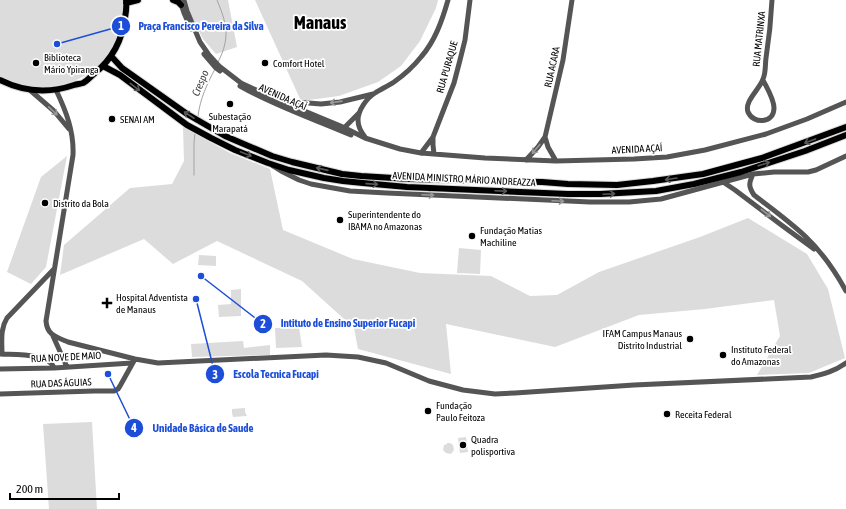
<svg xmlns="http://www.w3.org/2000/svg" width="846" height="509" font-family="'Asap Condensed',sans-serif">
<rect width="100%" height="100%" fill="#fff"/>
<path fill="#dcdcdc" d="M0,0H123C128,67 58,109 0,76Z
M187,0H228L237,47L216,54L203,39L190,14Z
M255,0H438L436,8L420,41L401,66L378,82L339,96L301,101Z
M183,127L230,153L270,169L283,230L353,259L420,273L491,276L530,296L557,295L599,272L700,237L748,218L807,254L828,289L845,358L809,373L757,375L780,336L774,300L705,309L639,315L555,347L446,324L451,374L358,349L354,328L302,281L217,241L173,264L144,239L60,275L64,245L130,188L172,184L184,161Z
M67,156L46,267L31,284L7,272L41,177Z
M459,248L481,250L480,274L457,273Z
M199,255L216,256V266L198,265Z
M241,289V316L219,317L218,305L231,304V290Z
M299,327L302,347L276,348L275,328Z
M243,341L244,348L270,345V355L192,357L191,344Z
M245,408V412L247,416L233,417L232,413V409Z
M92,422L97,509H49L43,424Z
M466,437L468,452L460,453L458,438Z
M447,443H450L453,445L454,450L451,454L446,453L443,450L444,445L447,444Z"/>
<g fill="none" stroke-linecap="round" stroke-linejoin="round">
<path stroke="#a3a3a3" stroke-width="1" d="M217,0C220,8 224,16 225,25C228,37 224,51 218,62
M198,116C200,99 207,84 215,69
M194,175V143L195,133"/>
<g stroke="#dbdbdb" stroke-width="8">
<path id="major" d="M173,0L178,2L181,5
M126,3L138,0
M111,56L122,68L187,114L225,136L272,156L292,162L342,174L361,176L410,179L542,182L568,184L617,185L653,181L703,174L762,158L846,127
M103,66L120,75L187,125L211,138L235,150L268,163L289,170L324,178L343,181L363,183L407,187L568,194H600L656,191L694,184L741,172L805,151L846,135
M0,80C24,92 48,94 74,85C77,84 80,84 83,83C87,81 91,76 95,73C112,59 122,41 125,18C126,12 127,6 126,0"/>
</g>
<path stroke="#555" stroke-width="5" d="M184,0L187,11L200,42L209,55L219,66L241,83L278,100L343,127L365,138L400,149L421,153L485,158L556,161L634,159L667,157L705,150L766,134L807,119L846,102
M180,1L184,13L191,29
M204,54L216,68L220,71
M763,80C767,88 774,99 774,108C774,124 753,124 748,112C744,101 760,89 763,79C766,73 765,65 766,58C769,39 771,20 772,0
M240,86C275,106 314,119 351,135
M56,90C66,111 74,131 73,155L46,321C47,335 56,337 68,342L135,359L158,363L326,355L358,357L386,363L429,381L463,390L495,394L515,393L634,385L811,377C824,374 835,371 846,363
M31,91L54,111L69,129
M284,101L321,104L340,102L373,94
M342,130L359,113
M365,137C361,132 358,127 358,120C358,110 367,98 375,93C381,89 388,86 394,82C404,75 413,67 421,57C435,41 442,21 448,0
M545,137L548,147L556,161
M433,138V145L434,154
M421,153L433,137L454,83L460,60L465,40L470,0
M526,160L538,147L545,137L563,60L572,0
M273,166L281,171L299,180L311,184L322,186L350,191L387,193L590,202H629L661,199L753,174L774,172H808L816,170L846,156
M753,174C749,183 748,186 754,195C771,208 789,221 805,236C822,252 835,271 846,291
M723,182L735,190L780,224L814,249
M53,336L67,367
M0,354C14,355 49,353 54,368
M2,354C2,342 0,329 7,318L54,269
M0,369L54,368L132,363
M0,394L94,391H114L118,389L120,386L135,359"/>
<use href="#major" stroke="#000" stroke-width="6"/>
</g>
<defs><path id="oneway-shaft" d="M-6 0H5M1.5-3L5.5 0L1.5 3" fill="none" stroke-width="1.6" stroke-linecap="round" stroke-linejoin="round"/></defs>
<g stroke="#595959">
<use href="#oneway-shaft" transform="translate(135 87) rotate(38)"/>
<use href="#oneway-shaft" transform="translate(189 115) rotate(-147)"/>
<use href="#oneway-shaft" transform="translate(810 141) rotate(160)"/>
<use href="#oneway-shaft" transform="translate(246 154) rotate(22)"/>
<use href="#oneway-shaft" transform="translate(764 164) rotate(-18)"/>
<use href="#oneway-shaft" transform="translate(322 169) rotate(-167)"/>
<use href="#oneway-shaft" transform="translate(671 179) rotate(171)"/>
<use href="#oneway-shaft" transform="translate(372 184) rotate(4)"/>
<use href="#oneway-shaft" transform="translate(501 191) rotate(2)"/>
<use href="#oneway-shaft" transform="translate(609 194) rotate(-3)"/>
</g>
<g stroke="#999">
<use href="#oneway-shaft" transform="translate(336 102) rotate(172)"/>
<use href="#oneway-shaft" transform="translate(53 111) rotate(44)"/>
<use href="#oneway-shaft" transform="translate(536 149) rotate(130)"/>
<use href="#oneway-shaft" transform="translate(428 195) rotate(2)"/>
<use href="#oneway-shaft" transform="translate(558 201) rotate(3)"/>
<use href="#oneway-shaft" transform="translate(766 213) rotate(38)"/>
</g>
<g fill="#000" stroke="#fff" stroke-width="1.5">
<circle cx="36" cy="63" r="4"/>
<circle cx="265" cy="63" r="4"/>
<circle cx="230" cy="104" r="4"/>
<circle cx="112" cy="119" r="4"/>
<circle cx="45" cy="203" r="4"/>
<circle cx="340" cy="220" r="4"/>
<circle cx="472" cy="236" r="4"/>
<path d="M105 297h4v4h4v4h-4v4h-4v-4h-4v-4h4z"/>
<circle cx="690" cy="339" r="4"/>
<circle cx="723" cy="355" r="4"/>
<circle cx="428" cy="411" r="4"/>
<circle cx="667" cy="414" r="4"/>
<circle cx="463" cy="445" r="4"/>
</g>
<g text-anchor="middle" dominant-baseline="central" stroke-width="3.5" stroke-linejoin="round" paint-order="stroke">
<g font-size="10" fill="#000" stroke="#fff">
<text transform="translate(759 39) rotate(-84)">RUA MATRINXA</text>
<text transform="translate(447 67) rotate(-74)">RUA PURAQUE</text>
<text transform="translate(552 67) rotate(-78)">RUA ACARA</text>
<text transform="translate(283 97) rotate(24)">AVENIDA AÇAÍ</text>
<text transform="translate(637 149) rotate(-3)">AVENIDA AÇAÍ</text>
<text transform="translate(464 179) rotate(3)">AVENIDA MINISTRO MÁRIO ANDREAZZA</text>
<text transform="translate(66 357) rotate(-3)">RUA NOVE DE MAIO</text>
<text transform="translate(61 383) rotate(-2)">RUA DAS ÁGUIAS</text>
</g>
<g font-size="10" fill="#000" stroke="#fff" text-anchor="start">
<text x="44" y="57">Biblioteca<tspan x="44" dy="12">Mário Ypiranga</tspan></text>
<text x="273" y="63">Comfort Hotel</text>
<text x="230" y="116" text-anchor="middle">Subestação<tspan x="230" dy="12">Marapatá</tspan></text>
<text x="120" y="119">SENAI AM</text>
<text x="53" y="203">Distrito da Bola</text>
<text x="348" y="214">Superintendente do<tspan x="348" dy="12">IBAMA no Amazonas</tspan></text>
<text x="480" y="230">Fundação Matias<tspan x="480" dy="12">Machiline</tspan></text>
<text x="116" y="297">Hospital Adventista<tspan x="116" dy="12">de Manaus</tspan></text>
<text x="682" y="333" text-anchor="end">IFAM Campus Manaus<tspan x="682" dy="12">Distrito Industrial</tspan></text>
<text x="731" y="349">Instituto Federal<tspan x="731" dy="12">do Amazonas</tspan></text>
<text x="436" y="405">Fundação<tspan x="436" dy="12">Paulo Feitoza</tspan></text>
<text x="675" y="414">Receita Federal</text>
<text x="471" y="439">Quadra<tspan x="471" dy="12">polisportiva</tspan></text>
</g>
<g font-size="11" font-style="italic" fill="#444" stroke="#fff">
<text transform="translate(200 83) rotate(-67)">Crespo</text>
</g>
<g font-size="18" font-weight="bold" fill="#000" stroke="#fff">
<text x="320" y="22">Manaus</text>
</g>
</g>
<path fill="none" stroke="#1d4ed8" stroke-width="1.5" d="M57 44L121 26M201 276L263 324M196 299L215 374M108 374L134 428"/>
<g fill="#1d4ed8" stroke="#fff" stroke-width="1.5">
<circle cx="57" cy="44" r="4"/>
<circle cx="201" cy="276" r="4"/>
<circle cx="196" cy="299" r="4"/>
<circle cx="108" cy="374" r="4"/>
<circle cx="121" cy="26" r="10"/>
<circle cx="263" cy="324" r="10"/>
<circle cx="215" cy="374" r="10"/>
<circle cx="134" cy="428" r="10"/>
</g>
<g font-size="12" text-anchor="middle" font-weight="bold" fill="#fff">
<text x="121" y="30">1</text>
<text x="263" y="328">2</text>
<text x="215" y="379">3</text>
<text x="134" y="432">4</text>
</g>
<g font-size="11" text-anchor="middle" font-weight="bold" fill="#1d4ed8" stroke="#fff" stroke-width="3.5" stroke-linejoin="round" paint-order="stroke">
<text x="201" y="30">Praça Francisco Pereira da Silva</text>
<text x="348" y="327">Intituto de Ensino Superior Fucapi</text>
<text x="276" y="378">Escola Tecnica Fucapi</text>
<text x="203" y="432">Unidade Básica de Saude</text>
</g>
<path d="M10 493v6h109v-6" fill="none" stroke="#000000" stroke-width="2"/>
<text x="16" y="493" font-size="12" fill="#000000" stroke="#ffffff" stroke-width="3" paint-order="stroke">200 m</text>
</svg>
